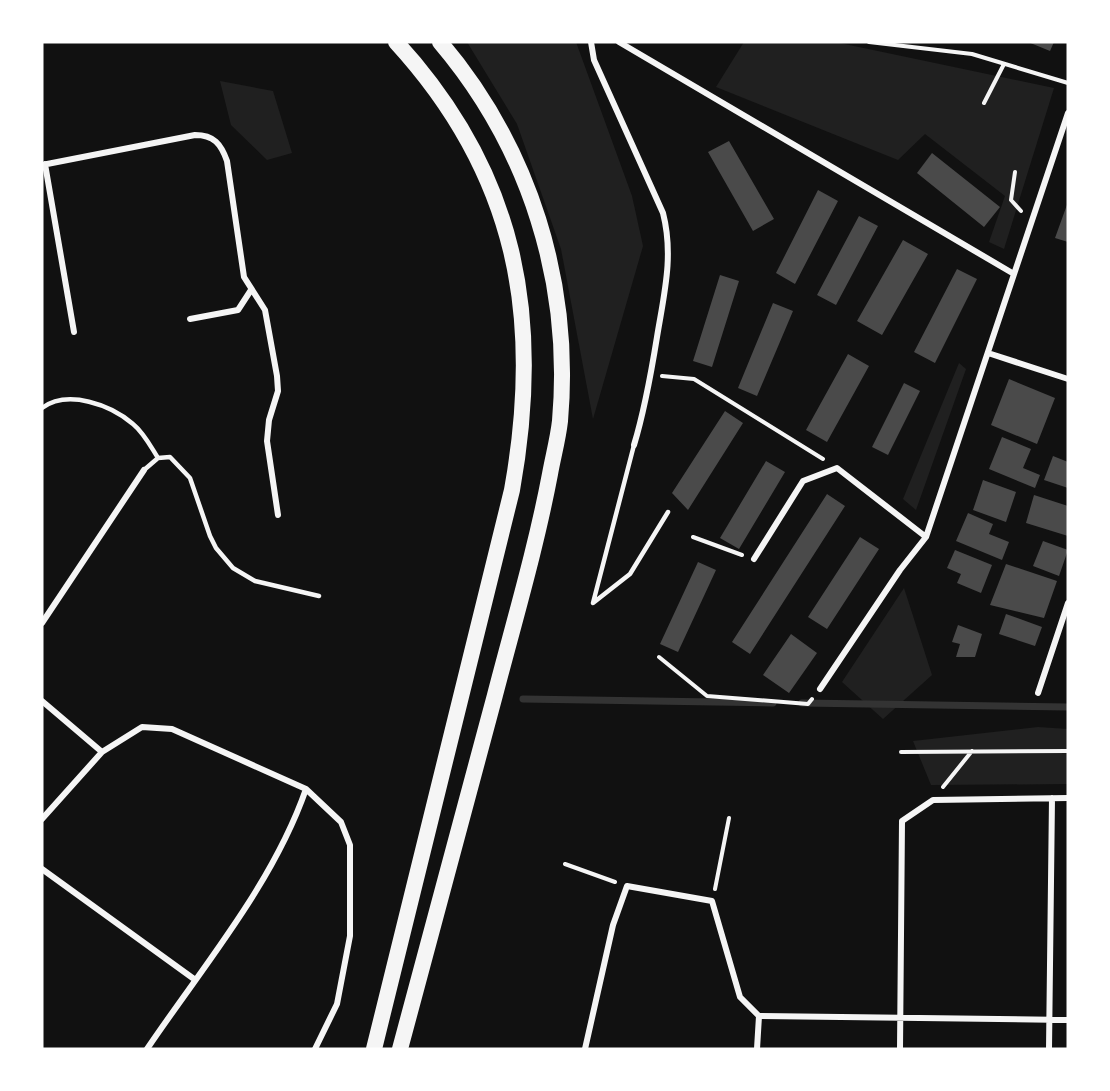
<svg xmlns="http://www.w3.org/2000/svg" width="1110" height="1091" font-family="Cabin,sans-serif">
<rect width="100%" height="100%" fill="#111"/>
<path fill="#202020" d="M467,42H576L632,196L643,246L593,419L561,249L517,124Z
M744,42H835L1054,88L1004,249L989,242L1005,196L925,134L898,160L716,87Z
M220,81L273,91L292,153L267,160L231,125Z
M959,363L966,369L916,510L903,499Z
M904,588L932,675L883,719L842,682Z
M1038,727L1068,729V784L931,785L913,741Z"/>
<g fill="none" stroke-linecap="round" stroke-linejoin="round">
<path stroke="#333" stroke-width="7" d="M523,699L773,703
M802,703L1068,707"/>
</g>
<path fill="#4a4a4a" d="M1028,42H1054L1050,51Z
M729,141L774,219L753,231L708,152Z
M932,153L1000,207L984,227L917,173Z
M818,190L838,201L795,284L776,273Z
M1068,202V242L1055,238Z
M859,216L878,226L836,305L817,295Z
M903,240L928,254L882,335L857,321Z
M957,269L977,279L935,363L914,352Z
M720,275L739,281L712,367L693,361Z
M773,303L793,311L757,396L738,388Z
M848,354L869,366L827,442L806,430Z
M1009,379L1055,398L1037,444L991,425Z
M904,383L920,391L888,455L872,447Z
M725,411L743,423L688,510L672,493Z
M1002,437L1031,449L1023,468L1040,475L1035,488L989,469Z
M1053,456L1068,462V488L1044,480Z
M766,461L785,472L739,549L720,538Z
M983,480L1016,492L1006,522L973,510Z
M827,494L845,506L750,654L732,642Z
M1034,495L1068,506V536L1026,523Z
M968,513L993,524L989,534L1009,542L1002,560L956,541Z
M860,537L879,549L827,629L808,617Z
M1043,541L1068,550L1059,576L1033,566Z
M955,550L992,565L981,593L957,583L961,574L947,568Z
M698,562L716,570L678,652L660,644Z
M1006,564L1057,581L1044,618L990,605Z
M1006,614L1042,627L1035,646L999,634Z
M958,625L982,634L975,657H956L960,644L952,642Z
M791,634L817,653L789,693L763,675Z"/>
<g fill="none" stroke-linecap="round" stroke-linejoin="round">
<path stroke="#f5f5f5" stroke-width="4" d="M869,42L972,54L1068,83
M984,103L1004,64
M1015,172L1011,200L1021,211
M662,376L694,379L823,459
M693,537L742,555
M659,657L707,696L808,704L812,699
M901,752L1068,751
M943,787L972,751
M565,864L615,882
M715,889L729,818"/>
<path stroke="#f5f5f5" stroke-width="4.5" d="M42,408C68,389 111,405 133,424C144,433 151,447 158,458
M634,445L593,603L630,574L668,512
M144,470L158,458L170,457L190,478L210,536L216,548L233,568L255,581L319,596"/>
<path stroke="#f5f5f5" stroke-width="6" d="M591,42L594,60L663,213C674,256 664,294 657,337C651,374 645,409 634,445
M619,42L1014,274
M45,164L74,332
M42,165L195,135C214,135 221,144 227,161L244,277L265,310L277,376L278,391L269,420L267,441L278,515
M190,319L238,310L251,290
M988,353L1068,379
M754,559L803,481L837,468L926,537
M42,623L144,470
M820,689L900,570L926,537L1068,113
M1038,693L1068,603
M42,701L102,752
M42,819L102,752L142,727L172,729L306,789L341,822L350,845V936L337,1004L315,1049
M42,869L194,979
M759,1016L1068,1020
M147,1049C203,966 273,884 306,789
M585,1049L613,925L627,886L712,901L740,997L759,1016L757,1049
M900,1049L902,821L933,800L1068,798
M1049,1049L1052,798"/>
<path stroke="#f5f5f5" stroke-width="16" d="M374,1049L512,490C543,317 517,174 396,42
M400,1049C431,931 463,813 495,695C514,622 536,548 550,474C553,457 558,439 560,421C572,283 530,148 440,42"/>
</g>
<rect width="1110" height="1091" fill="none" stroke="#ffffff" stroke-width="87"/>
</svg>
